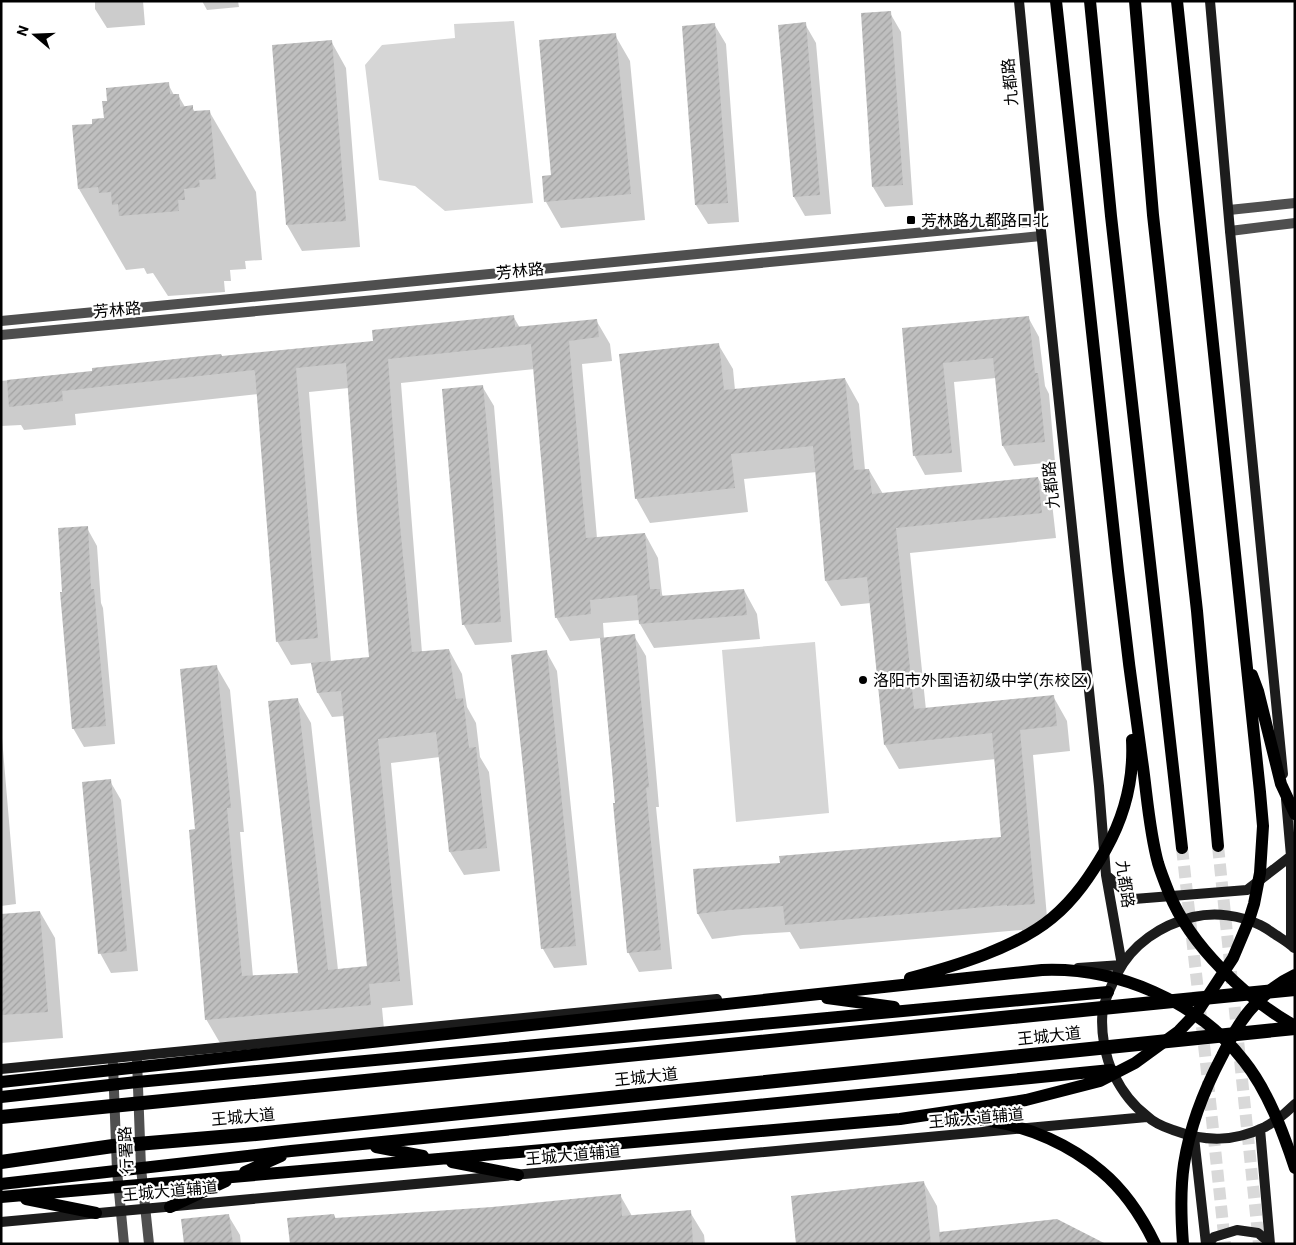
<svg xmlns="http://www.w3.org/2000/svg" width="1296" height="1245" font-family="Roboto,'Noto Sans SC',sans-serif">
<defs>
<pattern id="building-hatch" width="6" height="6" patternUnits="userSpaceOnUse" patternTransform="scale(1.25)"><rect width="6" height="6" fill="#bfbfbf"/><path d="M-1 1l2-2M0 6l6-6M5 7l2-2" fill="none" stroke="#a2a2a2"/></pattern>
</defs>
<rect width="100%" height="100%" fill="#fff"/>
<path fill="#d6d6d6" d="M514,21L533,203L445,211L415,186L379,180L365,65L382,45L455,38L454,24Z
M815,642L829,813L736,822L722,650Z"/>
<path fill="#0003" fill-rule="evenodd" d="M95,1H143L145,25L107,28L95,9Z
M202,1H238L239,7L207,10Z
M890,13L901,32L913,205L885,207L873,187Z
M714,24L726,44L739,222L708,224L696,205Z
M805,24L816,43L831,214L805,216L794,197Z
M615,35L630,61L645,220L561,228L546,202L552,176Z
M331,41L346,68L360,247L302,251L287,225Z
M168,84L174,95H178L185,107H192L195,112L209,111L256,192L262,260L245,261L246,269L230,270L231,281H224L225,292L168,296L153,273L147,274L144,268L126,270L79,189L105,119Z
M513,316L520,328L596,320L610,344L612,361L582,364L597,538L645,534L658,558L662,594L663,597L744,590L757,614L760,639L654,648L640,624V620L603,623L604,639L634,636L646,656L659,807H656L672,969L639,972L628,952L601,638L570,641L556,617L535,369L401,383L413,538L422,653L449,650L462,674L467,707L476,723L480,757L489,772L500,871L464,875L450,852L440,757L391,763L413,1005L382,1008L384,1029L220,1043L206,1019L197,830L216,666L230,690L244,832H240L253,977L299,974L297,699L311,723L338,970L369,967L344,716L332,717L318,693L312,663L291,665L277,641L258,394L75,414L76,425L24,430L21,425L1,426V381L374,342ZM349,388L371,658L331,662L309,392Z
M1028,317L1039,337L1045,386L1049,394L1055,462L1014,466L1003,446L996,378L954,382L962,472L925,475L914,455L904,330Z
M718,344L733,369L735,390L845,379L859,404L865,470H869L883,494L1038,478L1052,503L1056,538L910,553L926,710L1053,696L1067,721L1070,751L1033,755L1048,929L1022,931V930L800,949L790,932L743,935L712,939L698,914L694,870L781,864L1002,838L996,759L899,769L885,745L871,603L841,606L826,581L817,472L744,479L748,512L650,523L636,498Z
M482,386L494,406L503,515L512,642L475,645L464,625L444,390Z
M87,528L97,546L101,603L103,608L115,744L84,747L73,728Z
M546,651L557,671L587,965L554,968L543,949Z
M1,726L16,904L1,906Z
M110,781L121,800L138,971L111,973L100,953Z
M40,912L55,938L63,1038L1,1043V915Z
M924,1183L937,1206L941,1244H797Z
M620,1195L632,1216L690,1212L704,1235L705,1244H291L334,1215L336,1219L493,1209Z
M228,1215L240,1235L241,1244H186Z"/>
<path fill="url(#building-hatch)" d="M891,11L903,185L872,187L861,13Z
M806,22L820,195L793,197L778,25Z
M715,23L728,203L695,205L682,26Z
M616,33L631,194L544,202L542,176L551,175L539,40Z
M332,40L346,221L286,225L272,45Z
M169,82L170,94H179L180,107L193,105V111L210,110L216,179L199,180L200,187L184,189L185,200H178L179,211L119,216L118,204L112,205L111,192L99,193L98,187L78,189L72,125L92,124V119L104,118L102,101H107L106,88Z
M514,315L515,327L597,319L599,337L569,341L586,538L645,533L650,589H660V596L744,589L747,615L639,624L637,595L590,600L591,614L555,618L531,344L388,359L399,514L412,652L449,649L456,699L463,698L469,748L476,747L487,848L449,852L436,732L378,739L400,981L369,984L371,1005L205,1020L189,830L195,829L180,669L217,665L231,808H227L242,976L298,973L268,701L298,698L328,970L367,966L341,691L317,693L311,663L369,657L357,517L346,363L296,368L318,638L276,642L255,372L254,370L62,391L63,401L9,407L7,380L92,371V368L221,354L222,356L373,341L372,330Z
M1029,316L1035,373H1038L1045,442L1002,446L993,358L943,363L952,453L913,456L902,328Z
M719,343L724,390L845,378L854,470L869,469L872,494L1038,477L1042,513L896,528L914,709L1054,695L1057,726L1020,730L1035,904L1007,906V905L785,925L783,906L729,910L697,914L693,869L780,863L779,856L1001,837L992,733L884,745L867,577L825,581L813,446L731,454L735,488L635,499L619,354Z
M483,385L493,494L501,622L462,625L442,389Z
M88,526L91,589H94L106,726L72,729L60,592H62L58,528Z
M635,634L649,787L646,788L661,950L627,953L613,803H615L600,638Z
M547,650L576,946L541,949L525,786L511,655Z
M111,779L127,951L98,954L82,782Z
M40,911L48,1012L1,1015V914Z
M924,1181L931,1244H796L791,1196Z
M621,1194L622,1216L691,1210L693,1244H609V1242L588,1244H290L287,1218L334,1214L335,1218L492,1207Z
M229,1214L233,1244H184L181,1219Z
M1057,1219L1106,1244H940L939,1232Z"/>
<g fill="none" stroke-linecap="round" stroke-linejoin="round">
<path stroke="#d9d9d9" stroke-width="12" stroke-dasharray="12 6" stroke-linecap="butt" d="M1218,846L1259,1244
M1182,848L1207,1072L1225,1244"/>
<path stroke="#4f4f4f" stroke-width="10" d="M137,1060L141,1168L149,1244
M113,1064L117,1171L124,1244"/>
<path stroke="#4f4f4f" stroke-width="10" d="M1229,210L1295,203
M1230,231L1295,223
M1,321L1040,221
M1,335L375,300L1041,236"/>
<path stroke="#1c1c1c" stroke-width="10" d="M1019,1L1040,221L1099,786L1106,875L1122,965
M1210,1L1230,231L1283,774
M1286,799L1291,856V945
M1106,875L1134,899L1247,890L1291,856
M1294,948C1289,943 1282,939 1276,935C1271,932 1265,927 1260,925C1240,915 1215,912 1193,917C1161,925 1132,944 1117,974C1112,985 1106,996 1103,1009C1100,1029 1105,1058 1114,1075C1122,1091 1132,1105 1147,1116C1154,1123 1164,1127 1173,1130C1205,1142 1234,1142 1265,1127C1276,1121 1286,1113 1295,1104
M1078,968L1122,965
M1,1069L717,999
M1260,1129L1270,1244
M1194,1137L1206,1244
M1,1222L1147,1117
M1208,1244L1214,1237L1237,1230L1258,1233L1270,1243"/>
<path stroke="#000" stroke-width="12" d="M1056,1C1077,191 1098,381 1118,571C1125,634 1133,697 1142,760C1147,794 1149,830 1158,863C1161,873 1165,883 1169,893C1190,945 1246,999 1295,1026
M1090,1L1111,216L1182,848
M1135,1L1153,215L1197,611L1218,846
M1252,675L1258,691L1281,784L1295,814
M910,978C955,966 1016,948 1052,918C1075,899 1091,875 1106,849C1125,815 1134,779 1132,740
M827,998L894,1007
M1,1082L1042,970C1117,967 1198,1001 1244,1061C1268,1091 1283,1132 1295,1168
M1,1097L137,1082L1108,992
M945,1119C960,1119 976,1118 991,1121C1030,1127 1070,1145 1101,1171C1124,1190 1142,1217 1155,1244
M376,1147L423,1156
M452,1162L518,1175
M245,1172L281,1156
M1,1184L291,1151L1111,1070
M1,1197L900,1119L1026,1100L1100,1081L1135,1063L1179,1031L1198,1011L1233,958L1249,920L1254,904L1260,873L1263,826L1260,792L1177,1
M26,1199L96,1213
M170,1207L226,1181
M1183,1244C1181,1217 1180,1190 1184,1164C1190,1125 1204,1090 1222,1056C1230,1040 1238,1024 1250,1010C1262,996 1278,983 1295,975"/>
<path stroke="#000" stroke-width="14" d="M1,1117L1295,989
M1,1162L113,1146L256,1134L1295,1028"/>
</g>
<g fill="#000" stroke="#fff" stroke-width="2">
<rect x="906" y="215" width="10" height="10" rx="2.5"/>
<circle cx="863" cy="680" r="5"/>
</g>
<g text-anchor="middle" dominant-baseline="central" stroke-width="4.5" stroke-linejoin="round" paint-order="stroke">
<g font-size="16" fill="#000" stroke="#fff">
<text transform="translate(1010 82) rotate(-95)">九都路</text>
<text transform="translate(520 271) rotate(-6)">芳林路</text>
<text transform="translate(117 310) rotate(-5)">芳林路</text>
<text transform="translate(1051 485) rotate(-96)">九都路</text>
<text transform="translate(1125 884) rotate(82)">九都路</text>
<text transform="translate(1049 1036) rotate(-6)">王城大道</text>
<text transform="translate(646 1077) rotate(-6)">王城大道</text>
<text transform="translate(243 1117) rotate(-5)">王城大道</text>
<text transform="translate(976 1118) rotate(-5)">王城大道辅道</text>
<text transform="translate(126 1150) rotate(-93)">行署路</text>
<text transform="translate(573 1155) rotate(-5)">王城大道辅道</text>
<text transform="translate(170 1191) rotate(-5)">王城大道辅道</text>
</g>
<g font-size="16" fill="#000" stroke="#fff" text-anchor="start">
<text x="921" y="220">芳林路九都路口北</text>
<text x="873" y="680">洛阳市外国语初级中学(东校区)</text>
</g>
</g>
<rect width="1296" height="1245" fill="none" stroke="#000000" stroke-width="5"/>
<g transform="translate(35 35) rotate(289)" stroke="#ffffff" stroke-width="4" paint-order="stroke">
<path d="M0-4L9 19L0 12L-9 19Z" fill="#000000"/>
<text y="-8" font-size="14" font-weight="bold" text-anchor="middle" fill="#000000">N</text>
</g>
</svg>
